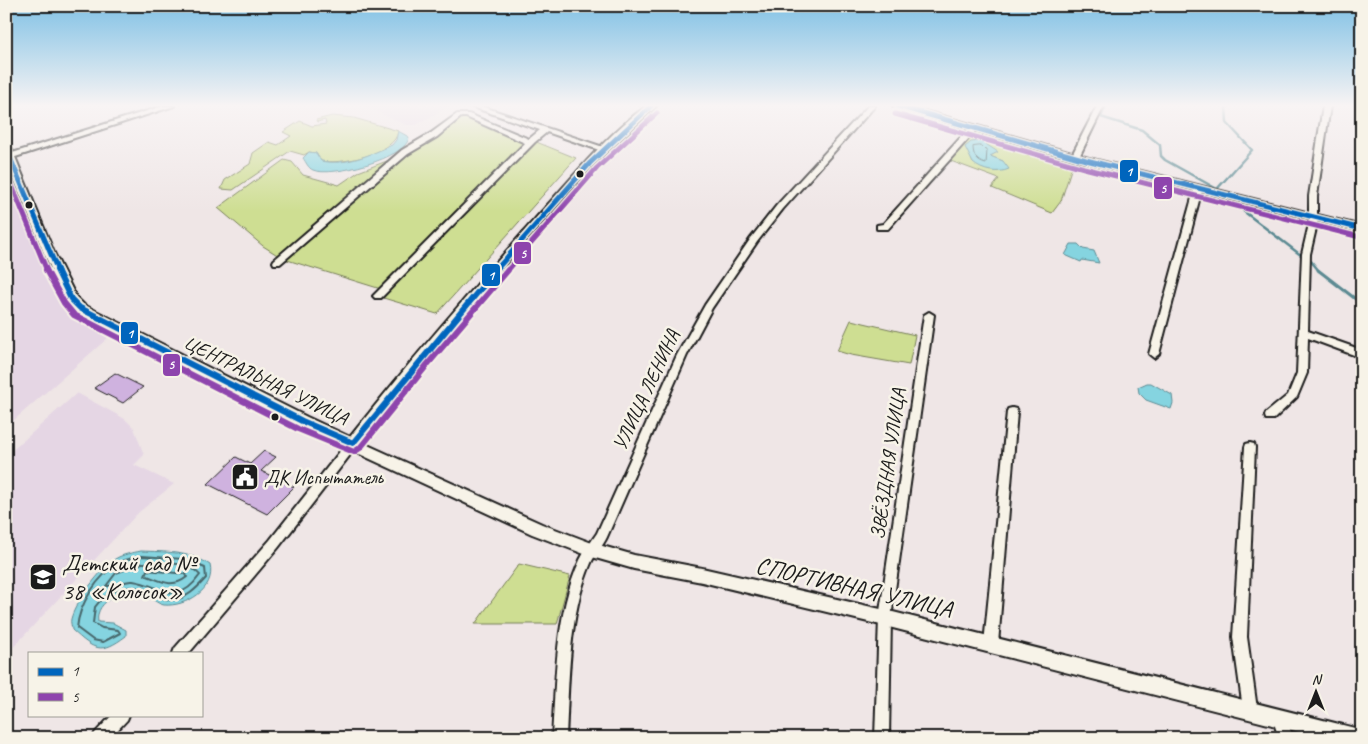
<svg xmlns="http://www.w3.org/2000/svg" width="1368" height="744" font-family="Caveat,sans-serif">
<rect width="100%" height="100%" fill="#efe6e6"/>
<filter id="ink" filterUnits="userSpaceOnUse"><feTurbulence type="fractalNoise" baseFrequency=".02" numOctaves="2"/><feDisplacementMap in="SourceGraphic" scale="10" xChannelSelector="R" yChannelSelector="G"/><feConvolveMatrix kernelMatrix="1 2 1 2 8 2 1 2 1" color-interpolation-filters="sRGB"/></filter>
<g filter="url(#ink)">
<path fill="#e5d6e4" d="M364,106H449L416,125H406Z
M6,190L78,317L108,338L6,427Z
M77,393L125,419L134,428L144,455L134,465L174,484L139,512L6,655V456Z"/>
<path fill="#cede92" stroke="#757d57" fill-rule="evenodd" d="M332,116L354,118L395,130L398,131C396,154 340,165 321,161L316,153L309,152L304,155L290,151L233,190L221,189L225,180L250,164L253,153L269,142L278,145L291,136L283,132L300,121L312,126L326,124L325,120L317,122L316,120Z
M462,116L527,143L381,289L284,259L406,156Z
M975,131L1074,160L1061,201L1052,213L992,188L999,179L948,160ZM968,152H997L990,156L1003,161L993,171L973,163Z
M534,141L576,158L437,314L380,297L516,162Z
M392,159L279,256L263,246L218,208L284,160L292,162L303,175L339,185L358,172Z
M851,320L915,335L909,365L851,355L837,351Z
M519,564L570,576L557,624H475Z"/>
<path fill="#85d4e0" stroke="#5b8a92" d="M398,131L409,137C408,158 330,178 313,170C308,168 306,162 303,158L309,152L316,153L321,161C345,166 370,155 392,145L396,140Z
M981,141L998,152L990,156L1003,161L1009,169C998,174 982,171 973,163L965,147L971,142Z
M1071,244H1078L1083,249L1094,251L1099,263L1082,260L1081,262L1065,255Z
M1147,383H1151L1172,395L1173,403L1171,409L1146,400L1139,393L1138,387Z
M141,551C165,552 190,551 210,565C216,589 186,607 164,605C157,604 151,597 143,594C126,588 94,600 98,622L113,623L126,630V636C101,655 94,650 72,630C72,627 70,622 71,619C75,602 101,569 115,559C123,554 132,553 141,551Z"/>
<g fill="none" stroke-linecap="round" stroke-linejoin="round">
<path stroke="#46666a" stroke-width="1" d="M980,146L987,150L986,164C977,162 973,156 973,147Z"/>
<path stroke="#46666a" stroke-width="2" d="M142,556L183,559L205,568L206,578C197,588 186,600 171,600C162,600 155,593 146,590C128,583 106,591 95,607L93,623L102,628L118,630L120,633L103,642L93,640L77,628C79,604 98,575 119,563C126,559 134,558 142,556Z
M142,563C159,563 188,560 200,575C176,609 162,585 133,581C123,580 116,587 106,586L116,573Z
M147,570L186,574L187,577C172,589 161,581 145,575Z"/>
<path stroke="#5b8a92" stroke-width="2.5" d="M1106,106L1101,117L1142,130L1160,145L1161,156L1165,160L1217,189L1252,150L1227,123L1226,106
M1225,197L1302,256
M1311,261L1319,271"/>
<path stroke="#5b8a92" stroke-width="3" d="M1318,270L1362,304"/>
</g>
<path fill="#cfb2df" stroke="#1c1c1c" d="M115,373L143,387L123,403L94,388Z
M264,451L276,457L261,471L294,487L267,514L208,484L236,457L250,464Z"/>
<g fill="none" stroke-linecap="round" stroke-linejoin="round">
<g stroke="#1c1c1c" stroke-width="4">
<path id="minor" d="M163,106H174L6,160V155Z
M470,106H481L609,149L605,151H602L547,132L535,142L381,298H375L373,296L375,294L525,143L466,117H461L437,137L408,154L280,264H274L273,262L274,260L402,150L431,133L457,114H469L529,139L540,130Z
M868,106H875L783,209L757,242L712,308L687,355L607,537C603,546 595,554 591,563C568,615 569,682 566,738H552C556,679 555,614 580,560C585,550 591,542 597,533L677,355L705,305L751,238L777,205Z
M1097,106H1104L1079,157L1075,159H1072L1071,157Z
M1323,106H1330L1317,196V224L1310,254L1308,331L1362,350V358L1308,338L1307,373L1297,397L1274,419H1266L1265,416L1266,413L1288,395L1297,373L1302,254L1309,224V196Z
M971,126L978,128L888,229H877V225L883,224Z
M1195,187H1201L1202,189L1159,354L1154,358L1149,354Z
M929,312L934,315L891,618L889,738H875L879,618L924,315Z
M1012,408L1016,409L1017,412L998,644L996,649L991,650L986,649L984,644L1007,412L1008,409Z
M353,439L357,440L358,443L357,446L278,548L189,653H173L175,648L270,540L349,440Z
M1250,443L1254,444L1255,447L1247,637L1257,709L1255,714L1250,716L1245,714L1243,709L1233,637L1245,447L1246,444Z
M1279,710L1284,712L1293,738H1279L1272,717L1274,712Z
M112,715H129L127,720L110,738H93L95,733Z"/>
</g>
<g stroke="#1c1c1c" stroke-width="4">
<path id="tertiary" d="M646,106H656C639,124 618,139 600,158C516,248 436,344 361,442L542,524L592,543L634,555L702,568L885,610L1359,729L1362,730V738H1323L885,626L702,582L634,569L592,557L532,534L297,425L76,311L65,299L44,253L6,159V144L11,147L54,253L76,297L84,305L307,417L350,437C409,362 471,291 534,220C570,181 603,138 646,106Z
M893,106H908L1089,158L1362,226V232L1083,162Z"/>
</g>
<use href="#minor" fill="#f7f3e8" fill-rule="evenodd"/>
<use href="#tertiary" fill="#f7f3e8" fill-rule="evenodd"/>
<g stroke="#f7f3e8" stroke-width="8">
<path id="bus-1-far1" d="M898,106L1086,160L1362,229
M6,148L58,271
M495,271L590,163L651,106"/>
</g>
<g stroke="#f7f3e8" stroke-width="10">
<path id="bus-1" d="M57,270L71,299L80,308L302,421L353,443L496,270"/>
</g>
<g stroke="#f7f3e8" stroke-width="8">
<path id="bus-2-far1" d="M895,114L1084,168L1360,237
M6,171L47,271
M507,271L597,168L657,113"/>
</g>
<g stroke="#f7f3e8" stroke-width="10">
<path id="bus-2" d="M46,270L64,303L74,315L298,429L354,452L360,448L427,365L508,270"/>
</g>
<use href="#bus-1-far1" stroke="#0065bd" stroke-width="5"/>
<use href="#bus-1" stroke="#0065bd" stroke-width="6"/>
<use href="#bus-2-far1" stroke="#8e44ad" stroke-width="5"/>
<use href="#bus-2" stroke="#8e44ad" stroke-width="6"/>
</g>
</g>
<linearGradient id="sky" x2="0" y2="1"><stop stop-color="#80c1e5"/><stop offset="0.5" stop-color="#f8f4f4"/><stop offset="1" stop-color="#f8f4f4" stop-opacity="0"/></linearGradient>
<rect width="1368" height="211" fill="url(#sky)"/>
<defs>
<g id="civic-square" transform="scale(1.4375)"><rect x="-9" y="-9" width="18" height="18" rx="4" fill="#1c1c1c" stroke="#f7f3e8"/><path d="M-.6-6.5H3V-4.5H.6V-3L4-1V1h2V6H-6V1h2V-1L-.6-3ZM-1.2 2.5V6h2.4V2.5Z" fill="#fff"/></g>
<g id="school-square" transform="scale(1.4375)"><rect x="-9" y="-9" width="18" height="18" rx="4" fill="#1c1c1c" stroke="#f7f3e8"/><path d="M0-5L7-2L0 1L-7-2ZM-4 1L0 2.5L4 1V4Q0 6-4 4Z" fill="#fff"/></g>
</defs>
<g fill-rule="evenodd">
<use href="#civic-square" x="245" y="477"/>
<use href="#school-square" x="43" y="577"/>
</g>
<g fill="#1c1c1c" stroke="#f7f3e8" stroke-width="2">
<circle cx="580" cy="174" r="4.5"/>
<circle cx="29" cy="205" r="4.5"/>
<circle cx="275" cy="417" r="4.5"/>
</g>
<g text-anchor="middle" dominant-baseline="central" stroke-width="5" stroke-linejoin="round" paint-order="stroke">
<g font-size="20" fill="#1c1c1c" stroke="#f7f3e8">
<text transform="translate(266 380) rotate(26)">ЦЕНТРАЛЬНАЯ УЛИЦА</text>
<text transform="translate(646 390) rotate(-65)">УЛИЦА ЛЕНИНА</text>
<text transform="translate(888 464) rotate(-82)">ЗВЁЗДНАЯ УЛИЦА</text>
</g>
<g font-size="20" fill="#1c1c1c" stroke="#f7f3e8" text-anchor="start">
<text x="264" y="477">ДК Испытатель</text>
</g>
<g font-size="24" fill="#1c1c1c" stroke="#f7f3e8" text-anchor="start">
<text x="62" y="563">Детский сад №<tspan x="62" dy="28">38 «Колосок»</tspan></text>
</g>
<g font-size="24" fill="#1c1c1c" stroke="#f7f3e8">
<text transform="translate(854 587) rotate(13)">СПОРТИВНАЯ УЛИЦА</text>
</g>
</g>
<g stroke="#f7f3e8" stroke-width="2">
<rect x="1119" y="159" width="20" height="24" rx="5" fill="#0065bd"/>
<rect x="1153" y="176" width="20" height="24" rx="5" fill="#8e44ad"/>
<rect x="513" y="241" width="19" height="24" rx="5" fill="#8e44ad"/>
<rect x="481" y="263" width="20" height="24" rx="5" fill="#0065bd"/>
<rect x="120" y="321" width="19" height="24" rx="5" fill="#0065bd"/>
<rect x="162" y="353" width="19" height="24" rx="5" fill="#8e44ad"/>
</g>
<g font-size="14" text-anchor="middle" font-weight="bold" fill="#fff">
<text x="1129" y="176">1</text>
<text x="1163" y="193">5</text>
<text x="523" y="258">5</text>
<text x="491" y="280">1</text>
<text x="130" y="338">1</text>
<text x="171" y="369">5</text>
</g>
<rect width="1368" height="744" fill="none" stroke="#f7f3e8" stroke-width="25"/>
<rect x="12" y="12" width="1343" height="719" fill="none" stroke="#1c1c1c" stroke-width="2" filter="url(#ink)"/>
<rect x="28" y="652" width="175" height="65" fill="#f7f3e8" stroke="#9f9d96"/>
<rect x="38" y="668" width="25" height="8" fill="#0065bd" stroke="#9f9d96"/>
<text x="72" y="676" font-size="15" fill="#1c1c1c">1</text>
<rect x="38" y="693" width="25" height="8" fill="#8e44ad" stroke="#9f9d96"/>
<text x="72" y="702" font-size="15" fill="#1c1c1c">5</text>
<g transform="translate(1316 692)" stroke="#f7f3e8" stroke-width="4" paint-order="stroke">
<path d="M0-4L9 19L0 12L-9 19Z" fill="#1c1c1c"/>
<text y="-8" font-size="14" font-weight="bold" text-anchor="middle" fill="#1c1c1c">N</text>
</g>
</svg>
